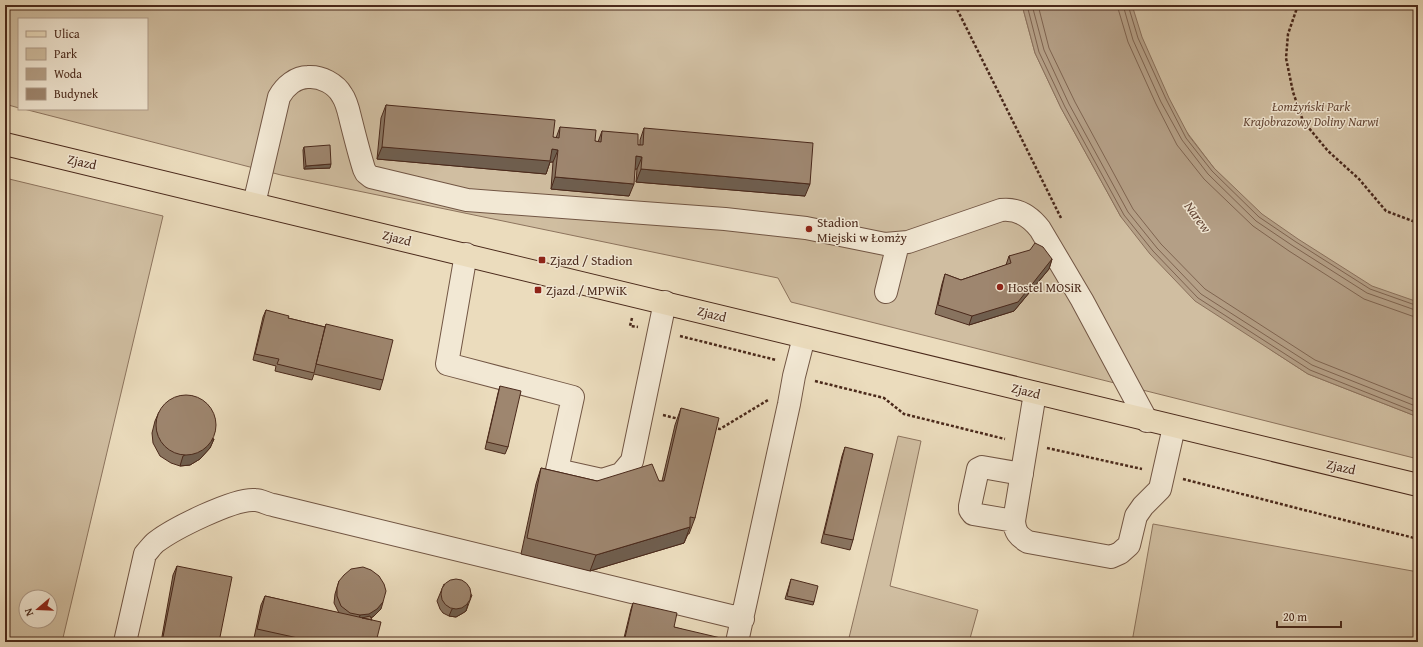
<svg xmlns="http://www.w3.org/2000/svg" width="1423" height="647" font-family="'Gentium Book Plus',serif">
<rect width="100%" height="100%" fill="#ebdcbd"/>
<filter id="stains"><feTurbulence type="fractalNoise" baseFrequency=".005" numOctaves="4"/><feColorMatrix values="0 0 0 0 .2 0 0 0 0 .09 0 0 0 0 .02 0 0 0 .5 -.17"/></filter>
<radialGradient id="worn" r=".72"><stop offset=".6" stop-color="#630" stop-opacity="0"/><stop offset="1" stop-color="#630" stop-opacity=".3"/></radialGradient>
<path fill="#d0bea1" stroke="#8d745e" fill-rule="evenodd" d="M5,5H1022L1035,53L1061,108L1121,217L1271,350L1308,374L1418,417V459L791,302L778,278L281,175L24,109H147V19H19V108L5,104Z
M1121,5H1418V325L1256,216L1230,184L1214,168L1170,110Z
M5,178L163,216L62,642H5ZM26,597H50V621H26Z
M898,436L921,441L890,586L978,610L969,642H848Z
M1153,524L1418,572V642H1132Z"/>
<path fill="#b49f86" stroke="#8a705b" d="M1022,5H1132L1142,37L1169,98L1189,136L1214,168L1262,214L1298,239L1372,286L1418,302V417L1308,374L1195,301L1150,254L1121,217L1061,108L1035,53Z"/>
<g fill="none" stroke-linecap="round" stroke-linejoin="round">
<path stroke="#7f6450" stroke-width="1" d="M1027,5L1039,52L1065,107L1124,215L1153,251L1198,298L1310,370L1418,413
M1032,5L1044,50L1069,104L1128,212L1157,248L1201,294L1312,365L1418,407
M1038,5L1049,48L1075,102L1133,209L1161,244L1205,289L1315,360L1418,401
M1117,5L1128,42L1156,104L1177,145L1204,179L1253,226L1289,251L1364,299L1412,316L1418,317
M1123,5L1133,40L1161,102L1182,140L1208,174L1256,221L1293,246L1367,293L1418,311
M1128,5L1138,38L1166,99L1186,138L1212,171L1259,217L1296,242L1370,289L1418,306"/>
<g stroke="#725644" stroke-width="24">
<path id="minor" d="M254,204L279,97C285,86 296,77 308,77C321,76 336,84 342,95C347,102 349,113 351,121C355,137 359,153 364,169L366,173L371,177L467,200L725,219L806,228L885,244L908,242L1001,210C1018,208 1030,216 1040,229L1082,300L1147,421
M466,254L447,364L573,397L557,470L602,480L621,474L632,461L665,302
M886,292L898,244
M1035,393L1014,521C1015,532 1018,536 1028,542L1111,557L1120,553L1129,545L1136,516L1143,506L1160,489L1174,427
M1014,521L973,514L970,510V506L978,469L982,467L1022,474
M125,642L145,554C149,550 152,545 156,542C173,529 234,498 255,500C261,500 267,504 273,505L743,619
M737,642L789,404L794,376L804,337"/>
</g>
<g stroke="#4a291b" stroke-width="24">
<path id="major" d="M5,144L1418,485"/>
</g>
<path stroke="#4a291b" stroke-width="2.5" stroke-dasharray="3 2" stroke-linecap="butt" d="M955,5L1061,218
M1298,5L1288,34L1286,58L1293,92L1303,121L1328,151L1359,179L1386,211L1418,223
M632,318L630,326L638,327
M680,336L776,360
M815,381L884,398L904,414L1005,439
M663,415L679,419
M713,428L720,429L768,400
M1047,448L1142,469
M1183,479L1418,539"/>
<use href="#minor" stroke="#f2e8d4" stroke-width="22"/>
<use href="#major" stroke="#ebdcbd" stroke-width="22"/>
</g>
<path fill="#88735f" stroke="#4a291b" d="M386,105L553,137L556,138L560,127L595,141L598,142L602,131L638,145H640V140L644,128L805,196L636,182L637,169H635L629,196L551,189L553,162H550L546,174L377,159L381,118Z
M304,147L330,168L304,169L303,150Z
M1009,256L1052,259L1049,269L1014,311L969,325L935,314L942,284L945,274L961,280L1006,265Z
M266,310L288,318L325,327L326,324L383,380L380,390L314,374L312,380L275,371L276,366L253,360L263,317Z
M500,386L508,447L505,454L485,449L498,393Z
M681,408L695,518L689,534H688L684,543L590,571L521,554L536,484L541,468L597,481H662L675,425Z
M159,412L214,439L210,448L200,459L190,465L180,466L171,463L160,456L153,443L152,433L155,421Z
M845,447L853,540L850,550L821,543L842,456Z
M177,566L219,642H161L173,575Z
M791,579L814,602L813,605L785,599Z
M339,581L381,609L374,616L371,618L376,642H271L254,638L261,605L265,596L339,613L334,603L335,594Z
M444,584L472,595L466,611L463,613L456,617L449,616L443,613L440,609L437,601Z
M633,603L674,627L725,642H623L631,609Z"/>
<path fill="#6f5e4e" stroke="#4a291b" d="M382,147L552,149L558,150L553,162H550L546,174L377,159Z
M636,156L642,157L637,169H632Z
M331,164L330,168L304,169L306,166Z
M641,169L810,184L805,196L636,182Z
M555,177L634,184L629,196L551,189Z
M1052,259L1049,269L1014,311L969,325L972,316Z
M214,439L210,448L200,459L190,465L180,466L183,456Z
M690,527L684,543L590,571L596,555Z
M383,602L381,609L374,616L366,621L358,622L360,615Z
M468,604L466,611L463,613L456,617L449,616L452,609Z"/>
<path fill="#9e866f" stroke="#4a291b" d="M386,105L555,120L553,137L559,138L560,127L596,130L595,141L601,142L602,131L638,134V145H643L644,128L813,143L810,184L641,169L642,157L636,156L634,184L555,177L558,150L552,149L550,161L382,147Z
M330,145L331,164L306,166L304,147Z
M1035,243L1043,247L1052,259L1018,302L972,316L938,305L945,274L961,280L1011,263L1009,256L1030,250Z
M266,310L289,316L288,318L325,327L314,373L277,364L279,359L255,354Z
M326,324L393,340L383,380L316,364Z
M500,386L521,391L508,447L487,442Z
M156 425a30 30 0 1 1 60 0a30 30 0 1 1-60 0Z
M681,408L719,418L695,518L690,517V527L596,555L527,538L541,468L597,481L652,464L659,481H664Z
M845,447L873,454L853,540L824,534Z
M177,566L232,577L219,642H162Z
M363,567L371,570L379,576L384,584L386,591L383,602L377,609L369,614L360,615L350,613L341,606L337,596V588L339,581L344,575L351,569Z
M441 594a15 15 0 1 1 30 0a15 15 0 1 1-30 0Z
M791,579L818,586L814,602L787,596Z
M265,596L381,622L376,642H316L257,629Z
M633,603L677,613L674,627L725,639V642H624Z
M370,616L372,620L362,618Z"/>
<g fill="#8f2418" stroke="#f2e8d4" stroke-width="1.5">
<circle cx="809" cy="229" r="4"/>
<rect x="538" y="256" width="8" height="8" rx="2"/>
<circle cx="1000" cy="287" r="4"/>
<rect x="534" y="286" width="8" height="8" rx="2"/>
</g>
<g text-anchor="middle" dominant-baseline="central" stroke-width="3" stroke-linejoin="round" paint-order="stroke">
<g font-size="13" font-style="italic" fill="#654736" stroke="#f2e8d4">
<text x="1311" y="106">Łomżyński Park<tspan x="1311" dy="15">Krajobrazowy Doliny Narwi</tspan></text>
</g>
<g font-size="13" fill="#4a291b" stroke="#f2e8d4">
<text transform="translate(82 162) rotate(13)">Zjazd</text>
<text transform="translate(397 238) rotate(14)">Zjazd</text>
<text transform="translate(712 314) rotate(14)">Zjazd</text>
<text transform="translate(1026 391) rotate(14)">Zjazd</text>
<text transform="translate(1341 467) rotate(13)">Zjazd</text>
</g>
<g font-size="13" fill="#4a291b" stroke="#f2e8d4" text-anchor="start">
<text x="817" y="222">Stadion<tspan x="817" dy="15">Miejski w Łomży</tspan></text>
<text x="550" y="260">Zjazd / Stadion</text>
<text x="1008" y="287">Hostel MOSiR</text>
<text x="546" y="290">Zjazd / MPWiK</text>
</g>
<g font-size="14" font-style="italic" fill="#644636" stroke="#f2e8d4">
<text transform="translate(1198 217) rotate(54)">Narew</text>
</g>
</g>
<rect width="1423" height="647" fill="none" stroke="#ebdcbd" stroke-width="20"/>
<rect x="6" y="6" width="1411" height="635" fill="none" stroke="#4a291b" stroke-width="2"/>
<rect x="10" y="10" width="1403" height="627" fill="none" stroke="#4a291b"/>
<rect x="18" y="18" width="130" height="92" fill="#f2e8d4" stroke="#af9c8a"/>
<rect x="26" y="31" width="20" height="6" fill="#ebdcbd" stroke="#af9c8a"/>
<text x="54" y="38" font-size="12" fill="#4a291b">Ulica</text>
<rect x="26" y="48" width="20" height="12" fill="#d0bea1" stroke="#af9c8a"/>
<text x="54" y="58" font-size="12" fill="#4a291b">Park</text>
<rect x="26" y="68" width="20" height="12" fill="#b49f86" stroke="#af9c8a"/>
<text x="54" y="78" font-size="12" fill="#4a291b">Woda</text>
<rect x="26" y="88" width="20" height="12" fill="#9e866f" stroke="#af9c8a"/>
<text x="54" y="98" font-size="12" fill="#4a291b">Budynek</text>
<g transform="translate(38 609) rotate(251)"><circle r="19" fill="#f2e8d4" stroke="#af9c8a"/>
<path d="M0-3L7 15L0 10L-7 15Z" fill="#8f2418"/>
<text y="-6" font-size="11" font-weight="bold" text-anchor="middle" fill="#4a291b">N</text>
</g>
<path d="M1277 621v6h64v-6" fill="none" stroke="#4a291b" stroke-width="2"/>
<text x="1283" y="621" font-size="12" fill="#4a291b" stroke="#f2e8d4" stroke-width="3" paint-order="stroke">20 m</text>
<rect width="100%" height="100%" filter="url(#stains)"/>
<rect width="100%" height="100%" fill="url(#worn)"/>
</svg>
